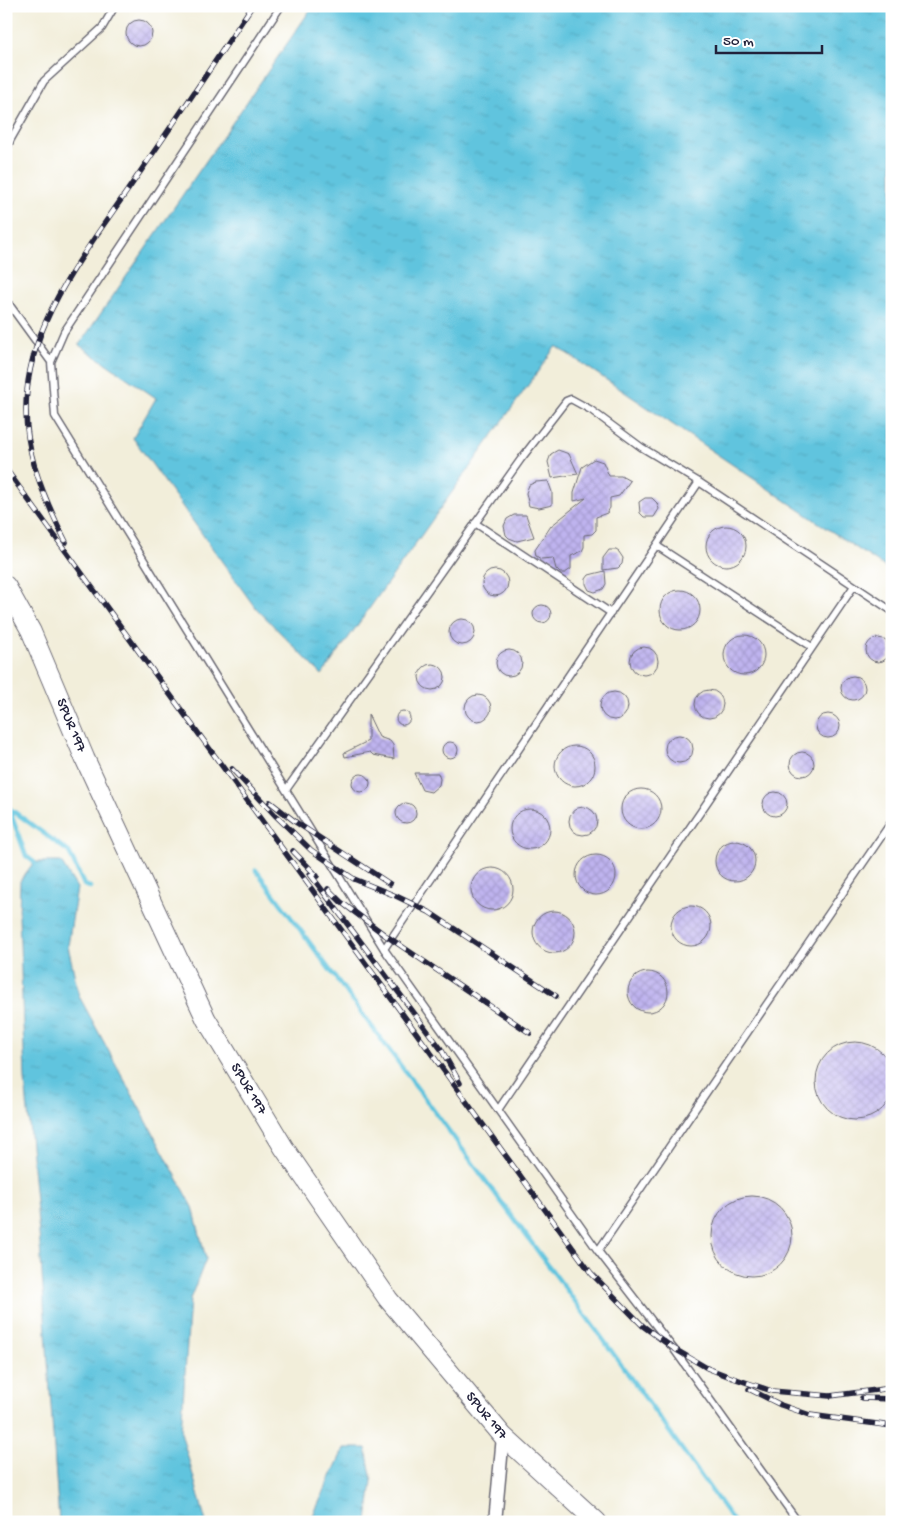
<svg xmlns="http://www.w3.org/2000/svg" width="898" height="1528" font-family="'Gochi Hand',sans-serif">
<defs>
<pattern id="water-ripples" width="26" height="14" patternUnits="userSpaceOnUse" patternTransform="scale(1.25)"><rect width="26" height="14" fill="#60c4de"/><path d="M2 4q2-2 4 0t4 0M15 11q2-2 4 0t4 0" fill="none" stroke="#53a8bf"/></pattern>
<pattern id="building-cross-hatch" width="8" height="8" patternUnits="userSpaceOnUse" patternTransform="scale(1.25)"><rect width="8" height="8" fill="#bfb4ef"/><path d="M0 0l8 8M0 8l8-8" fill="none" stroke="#a49ace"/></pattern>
</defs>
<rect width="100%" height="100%" fill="#fff"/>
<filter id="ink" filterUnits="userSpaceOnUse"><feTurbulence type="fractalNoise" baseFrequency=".02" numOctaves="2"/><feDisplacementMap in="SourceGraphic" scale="10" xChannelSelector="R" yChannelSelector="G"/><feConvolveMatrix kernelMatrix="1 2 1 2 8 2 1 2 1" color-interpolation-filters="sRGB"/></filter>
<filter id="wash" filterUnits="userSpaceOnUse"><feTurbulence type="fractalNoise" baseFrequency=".0096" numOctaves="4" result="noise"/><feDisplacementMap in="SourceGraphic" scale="20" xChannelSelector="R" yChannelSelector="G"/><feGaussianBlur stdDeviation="1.12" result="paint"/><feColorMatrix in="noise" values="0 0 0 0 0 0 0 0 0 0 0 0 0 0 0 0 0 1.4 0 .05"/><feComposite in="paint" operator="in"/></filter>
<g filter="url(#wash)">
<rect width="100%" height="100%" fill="#f2eeda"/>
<path fill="url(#water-ripples)" stroke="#41738c" d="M313,6H892V572L556,346L322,675L254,606L133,438L156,398L79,345Z
M34,862H61L77,888L68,946L79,996L193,1207L206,1259L190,1299L181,1432L206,1522H59L40,1245L25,1079L19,916L20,881Z
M344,1448H366L372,1481L367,1522H310Z"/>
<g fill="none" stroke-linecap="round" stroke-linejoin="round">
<path stroke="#60c4de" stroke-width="4.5" d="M6,800L26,856L34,862
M9,808L69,852L84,885L90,887
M256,870L605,1342L734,1522"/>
</g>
<g id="blocks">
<path fill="url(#building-cross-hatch)" d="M126 33a13 13 0 1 1 26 0a13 13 0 1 1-26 0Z
M558,450L569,454L578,474L552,478L548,462L551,454Z
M594,459L603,462L609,476H621L630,481L619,496L610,498V508L607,513L596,517V530L592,534L584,535V547L582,551L571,556V569L565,573H560L556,569L553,558L541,559L536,556L535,550L551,526L586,498L574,501V493L582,467Z
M548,481L552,492V505L539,508L529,506L526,493L529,485L536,482Z
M645,498H652L657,503L659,509L654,517H644L640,513L639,502Z
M514,515H526L534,537L517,541L509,538L506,535L504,526L507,519Z
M706 546a20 20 0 1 1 40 0a20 20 0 1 1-40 0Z
M609,550H616L619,552L623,558L622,564L618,568L603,570V558Z
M482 583a13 13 0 1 1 26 0a13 13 0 1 1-26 0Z
M605,571L606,584L603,589L595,592L589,590L586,584V579L589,575Z
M660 610a20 20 0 1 1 40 0a20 20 0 1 1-40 0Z
M533 614a9 9 0 1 1 18 0a9 9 0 1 1-18 0Z
M449 632a13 13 0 1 1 26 0a13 13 0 1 1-26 0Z
M724 655a20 20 0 1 1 40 0a20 20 0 1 1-40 0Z
M866 650a12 12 0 1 1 24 0a12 12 0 1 1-24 0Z
M630 661a14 14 0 1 1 28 0a14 14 0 1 1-28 0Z
M496 663a13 13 0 1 1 26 0a13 13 0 1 1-26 0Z
M419 677a13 13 0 1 1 26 0a13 13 0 1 1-26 0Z
M841 688a12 12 0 1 1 24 0a12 12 0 1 1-24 0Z
M695 704a14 14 0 1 1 28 0a14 14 0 1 1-28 0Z
M600 706a14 14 0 1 1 28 0a14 14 0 1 1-28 0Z
M465 708a13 13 0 1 1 26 0a13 13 0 1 1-26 0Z
M396 718a7 7 0 1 1 14 0a7 7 0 1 1-14 0Z
M368,714L379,737L390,741L393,745L394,759L373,755L370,752L345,757L344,753L368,741Z
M816 726a12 12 0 1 1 24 0a12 12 0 1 1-24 0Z
M665 749a14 14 0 1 1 28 0a14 14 0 1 1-28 0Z
M442 750a8 8 0 1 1 16 0a8 8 0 1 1-16 0Z
M555 766a20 20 0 1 1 40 0a20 20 0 1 1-40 0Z
M790 764a12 12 0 1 1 24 0a12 12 0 1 1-24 0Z
M414,773H438L440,779L439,785L431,792L422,790Z
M352 783a9 9 0 1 1 18 0a9 9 0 1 1-18 0Z
M621 809a20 20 0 1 1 40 0a20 20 0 1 1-40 0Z
M763 804a12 12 0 1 1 24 0a12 12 0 1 1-24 0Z
M396 813a10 10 0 1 1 20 0a10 10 0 1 1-20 0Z
M569 821a14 14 0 1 1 28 0a14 14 0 1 1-28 0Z
M510 829a20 20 0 1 1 40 0a20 20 0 1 1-40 0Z
M715 861a20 20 0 1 1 40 0a20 20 0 1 1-40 0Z
M576 875a20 20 0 1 1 40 0a20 20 0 1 1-40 0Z
M471 889a21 21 0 1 1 42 0a21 21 0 1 1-42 0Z
M671 926a20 20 0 1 1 40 0a20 20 0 1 1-40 0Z
M533 932a21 21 0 1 1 42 0a21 21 0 1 1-42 0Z
M628 992a20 20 0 1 1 40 0a20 20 0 1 1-40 0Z
M816 1081a39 39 0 1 1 78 0a39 39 0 1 1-78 0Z
M712 1236a40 40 0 1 1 80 0a40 40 0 1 1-80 0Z"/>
</g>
</g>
<g filter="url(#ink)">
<use href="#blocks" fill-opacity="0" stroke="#6b6973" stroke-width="1"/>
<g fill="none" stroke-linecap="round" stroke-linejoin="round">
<g stroke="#6b6973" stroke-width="9">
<path id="lane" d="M281,6L64,332L51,362L55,416L384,949L598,1251L673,1348L798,1522
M6,150L11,139L44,81L102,28L115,6
M6,300L51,362
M475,523L611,613
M657,546L812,647
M286,790L521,459L566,401L571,399L591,410L641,447L699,482
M384,949L699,482L892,611
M498,1110L854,586
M598,1251L892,821"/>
</g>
<g stroke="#6b6973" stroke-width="15">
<path id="street" d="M495,1522L503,1436"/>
</g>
<g stroke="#6b6973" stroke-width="21">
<g id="primary">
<path id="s1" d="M6,586L31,631L85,759L206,1019L284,1148L388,1299L503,1436L597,1522"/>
</g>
</g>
<use href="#lane" stroke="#fff" stroke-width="6"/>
<use href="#street" stroke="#fff" stroke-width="12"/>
<use href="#primary" stroke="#fff" stroke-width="19"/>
<g stroke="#22223b" stroke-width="5.5">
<path id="rail" d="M6,469L591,1273L643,1326L673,1348L707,1368L733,1378L772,1391L830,1396L892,1388
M66,542C42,494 21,445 27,391C34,312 93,242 136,178C175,121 214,64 252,6
M232,769L276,816L311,850L354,879L396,896L429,912L556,996
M270,802L297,823L390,884
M293,851L317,876
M310,874L441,1049L460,1083
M328,889L341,902L385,935L530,1033
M749,1389L781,1405L810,1415L892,1426
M862,1398L892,1399"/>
</g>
<use href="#rail" stroke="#fff" stroke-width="4" stroke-dasharray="11" stroke-linecap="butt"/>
</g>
</g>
<g text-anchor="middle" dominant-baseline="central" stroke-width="4" stroke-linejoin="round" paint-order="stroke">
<g font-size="15" fill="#22223b" stroke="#fff">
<text stroke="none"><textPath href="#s1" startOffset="154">SPUR 197</textPath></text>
<text stroke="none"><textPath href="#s1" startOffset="559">SPUR 197</textPath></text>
<text stroke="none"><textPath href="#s1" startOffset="964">SPUR 197</textPath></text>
</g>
</g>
<rect width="898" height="1528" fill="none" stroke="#fff" stroke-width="25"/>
<path d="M716 45v8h106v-8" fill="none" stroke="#22223b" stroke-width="2.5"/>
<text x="723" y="45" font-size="15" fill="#22223b" stroke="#ffffff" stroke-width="4" paint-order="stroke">50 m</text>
</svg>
